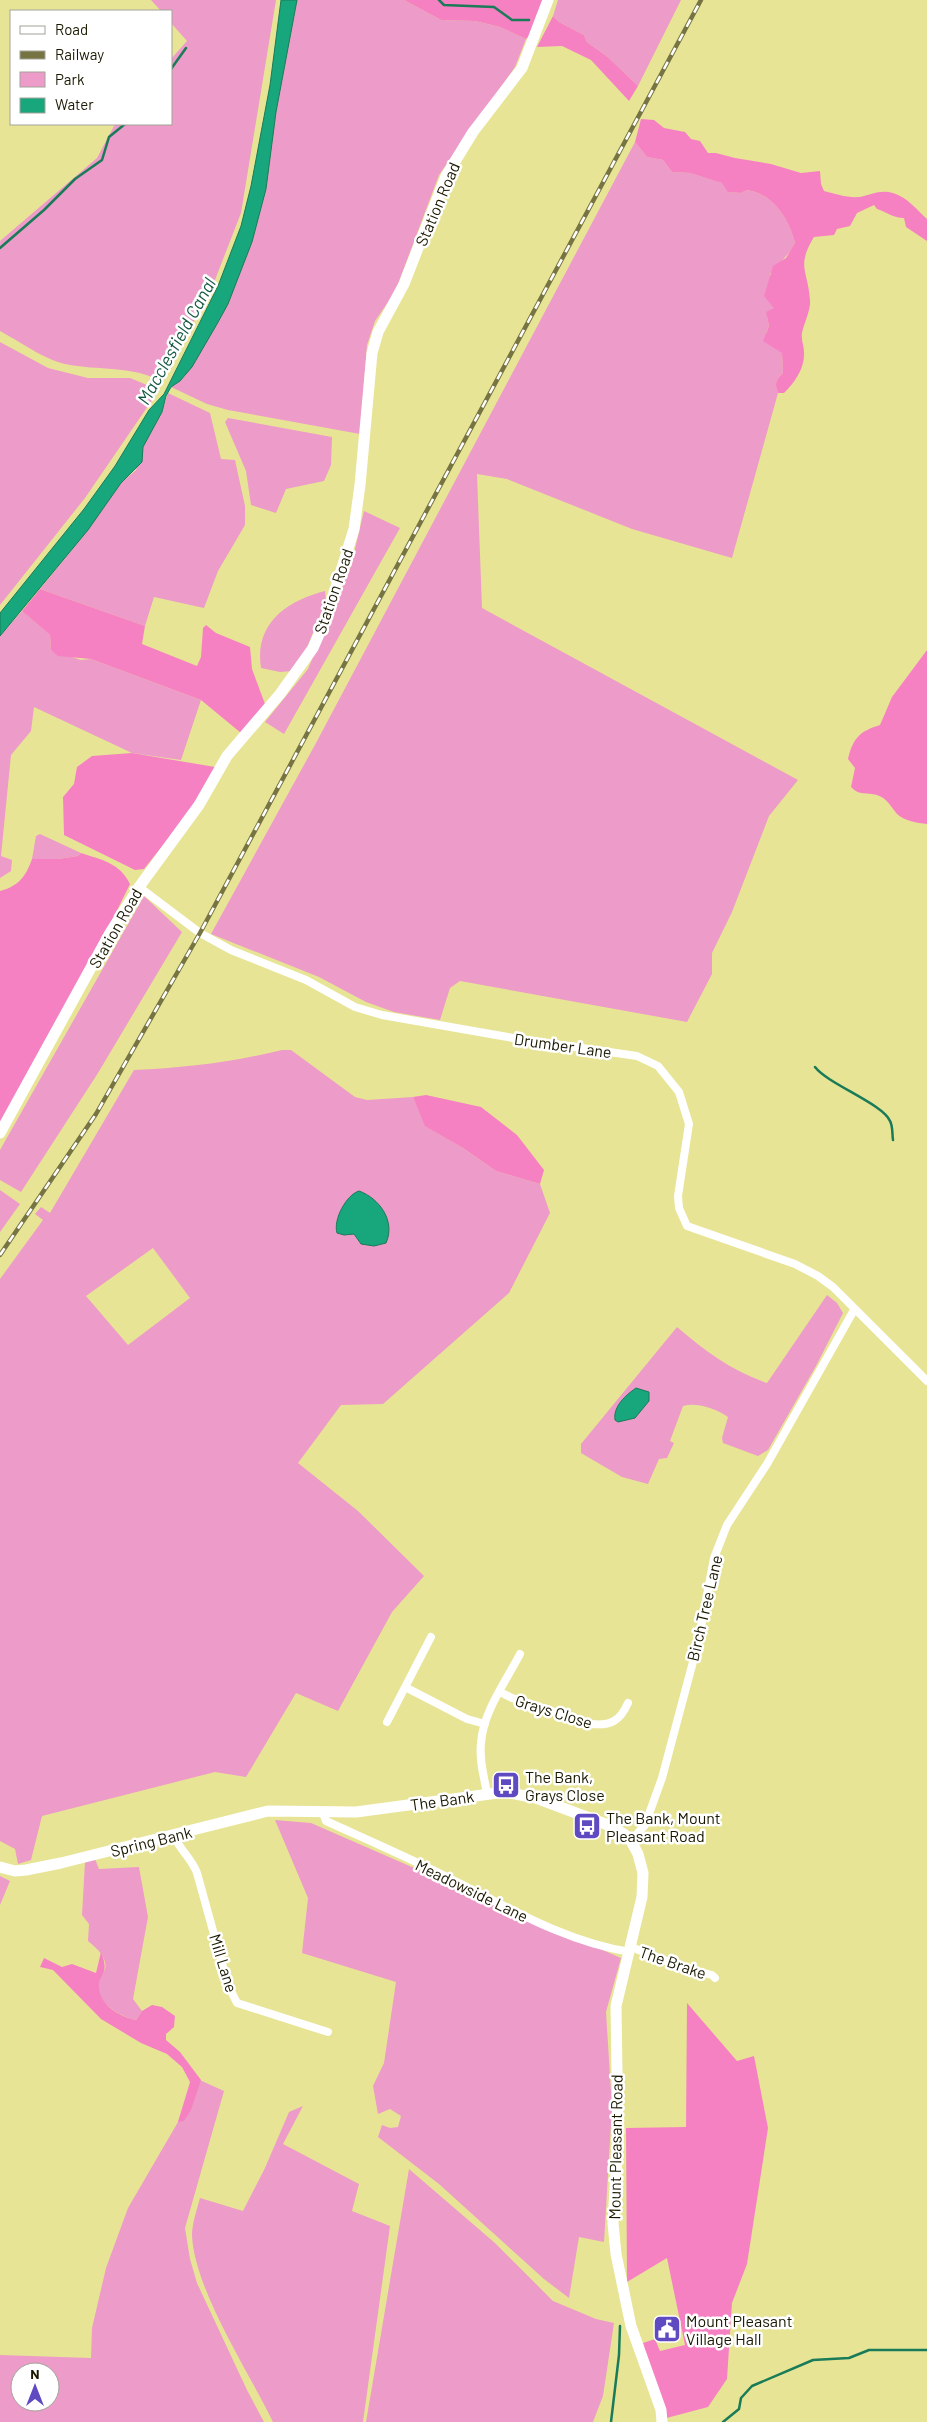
<svg xmlns="http://www.w3.org/2000/svg" width="927" height="2422" font-family="Barlow,sans-serif">
<rect width="100%" height="100%" fill="#e8e496"/>
<path fill="#ed9bc8" fill-rule="evenodd" d="M151,0H276L241,213L215,280L163,382C133,365 98,371 65,364C45,360 19,341 0,331V241L97,158L115,124H171V59L187,41L171,23V11H161Z
M297,0H404L441,20L475,21L500,27L526,39L515,67L439,175L395,292L375,321L367,345L360,434L228,410L207,404L171,387L185,376L217,324L228,304L252,242L266,189L276,112Z
M558,0H681L638,86L609,58L587,42L584,35L559,22L553,16Z
M635,142L647,157L663,160L672,172L690,173L723,183L729,192L741,193L747,190C773,194 789,219 795,243C789,256 779,262 770,274L774,308L767,317L769,326L766,333L782,353L783,373C776,380 774,383 778,393L732,558L632,529L507,479L477,474L482,608L798,780L769,816L732,912L712,953V974L687,1022L460,981L450,988L440,1020L394,1012L366,1002L319,977L211,934L316,743Z
M0,342L48,368L88,378H130L159,390L85,498L0,605Z
M168,393L210,413L221,459L235,460L245,506V525L218,571L204,608L154,597L145,626L40,589L88,530L121,483L136,470L143,447L162,412Z
M228,418L332,437L331,465L324,481L286,489L276,513L251,505L246,471L225,422Z
M364,511L400,528L284,734L265,722L308,669L351,566Z
M325,591L326,601L301,662L292,671L280,672L261,668C254,624 286,601 325,591Z
M22,611L50,635L51,650L81,660L91,659L201,700L181,760L132,753L34,707L31,731L11,755L1,856L12,860L11,871L0,878V636Z
M40,834L81,853L78,856L58,859H32L36,836Z
M144,896L182,932L98,1073L21,1192L0,1180V1150Z
M282,1050H291L355,1097L367,1100L413,1097L426,1126L463,1148L496,1171L540,1184L550,1213L509,1293L383,1404L341,1405L298,1463L358,1511L424,1576L392,1612L338,1711L296,1693L246,1777L215,1772L42,1816L31,1860L18,1864L15,1849L0,1841V1279L43,1220L35,1214L41,1207L50,1213L134,1070C185,1068 233,1062 282,1050ZM153,1248L190,1298L128,1345L86,1296Z
M0,1190L20,1204L0,1232Z
M827,1295L837,1303L843,1313L816,1366L768,1450L758,1456L723,1443L722,1438L728,1417C716,1409 698,1402 683,1406L670,1441L674,1443L667,1458L659,1459L648,1484L622,1477L581,1453V1444L677,1327C705,1351 732,1371 767,1383Z
M275,1820L311,1823L621,1958L606,2012L612,2107L604,2242L579,2237L569,2298L544,2279L439,2184L378,2137L382,2125L390,2128L398,2127L401,2116L390,2109L378,2114L373,2086L384,2063L396,1982L302,1953L308,1898Z
M95,1859L99,1869L139,1867L148,1917L133,1999L142,2011L136,2020C120,2017 92,2001 99,1980C102,1973 107,1971 105,1962C102,1952 95,1947 88,1941L89,1924L82,1915L85,1862Z
M0,1876L10,1881L0,1905Z
M193,2077L224,2091L185,2228L190,2259L197,2283L247,2390L264,2422H0V2355L91,2358L92,2328L106,2268L128,2208L178,2122ZM20,2372H50V2402H20Z
M303,2106L283,2144L359,2184L352,2211L390,2226L363,2422H273C249,2372 194,2289 192,2235C192,2224 197,2209 200,2198L243,2211L265,2168L289,2112Z
M409,2169L495,2243L553,2301L596,2319L614,2323L603,2396L593,2422H366Z"/>
<path fill="#f581c3" d="M404,0H544L533,32L526,39L500,27L475,21L441,20Z
M553,16L559,22L584,35L587,42L609,58L638,86L629,101L591,60L562,46L537,47Z
M641,119L654,120L664,128L685,132L691,139L700,141L708,153H716L735,158L771,164L801,173L820,171L821,184L824,191C835,194 848,198 859,197C871,195 880,189 893,193C907,197 917,210 927,219V241L906,227L904,218C893,218 887,212 877,209L874,205L857,213L850,226L837,229L834,235L814,237C796,267 808,270 810,300C811,310 804,323 802,333C801,341 804,345 804,352C805,368 795,382 784,393H778C774,383 776,380 783,373L782,353L763,341L769,326L766,312L774,308L764,296L773,266L786,258L795,243C789,219 773,194 747,190L741,193L728,192L722,183L690,173L672,172L663,160L647,157L635,142Z
M40,589L145,626L142,644L197,666L201,657L203,628L206,625L216,633L250,647L252,669L265,704L241,733L201,700L91,659L58,656L51,650L50,635L22,611Z
M927,650V824C917,823 905,821 897,814C891,807 887,798 877,795C867,792 859,796 851,787L855,768L848,759C853,738 860,731 880,725L892,697Z
M132,753L215,767L191,810L144,869L135,870L64,835L63,797L74,784L77,767L92,756Z
M81,853C102,860 120,863 130,884L94,957L0,1125V891C19,886 26,876 32,859H58L78,856Z
M426,1095L481,1107L517,1135L544,1170L540,1184L496,1171L463,1148L425,1126L413,1097Z
M101,1952C111,1977 97,1972 99,1989C101,2006 121,2017 136,2020L142,2011L152,2005L162,2007L175,2016L174,2027L166,2034V2040L180,2052L201,2080L191,2110L184,2121L178,2122L190,2082L182,2067L167,2054L141,2043L101,2019L53,1970L40,1967L44,1958L62,1967L72,1964L96,1973Z
M687,2003L737,2061L754,2056L768,2128L747,2264L732,2303L727,2379L708,2407L659,2420L643,2343L655,2339L660,2351L685,2345L667,2258L627,2282L626,2128L686,2127Z"/>
<path fill="#18a67c" stroke="#197b57" d="M281,0H297L276,112L266,189L252,242L228,304L217,324L192,367L180,381L171,387L166,396L162,412L143,447L142,462L121,483L88,530L0,636V613L84,509L115,466L149,410L164,394L218,286L241,226L251,186L270,85Z
M359,1191C379,1198 396,1221 386,1243L374,1246L361,1244L354,1234L344,1235L337,1233C333,1220 346,1195 359,1191Z
M636,1388L649,1392V1401L635,1418L618,1422L615,1420C613,1406 626,1395 636,1388Z"/>
<g fill="none" stroke-linecap="round" stroke-linejoin="round">
<path stroke="#197b57" stroke-width="2.5" d="M439,0L444,5L494,7L512,20H529
M171,69L186,48
M0,248L44,210L75,179L102,160L109,137L125,124
M815,1067C828,1084 883,1104 890,1121C893,1126 892,1134 893,1140
M611,2422L619,2355L620,2326
M723,2422L739,2409L741,2398L752,2386L813,2360L849,2358L869,2350H927"/>
<path stroke="#fff" stroke-width="8" d="M139,887L200,933L231,950L306,980L355,1007L382,1015L519,1039L637,1056L658,1066L679,1092L689,1124L678,1196L679,1208L687,1226L795,1264L818,1276L833,1287L927,1381
M405,1687L467,1719L485,1724
M500,1692L512,1698L591,1724C611,1726 620,1721 628,1703
M387,1722L431,1637
M487,1793C484,1777 479,1760 481,1743C483,1712 506,1681 520,1654
M323,1813L326,1821C370,1841 414,1860 457,1882C513,1910 567,1942 630,1952
M174,1836C180,1850 192,1859 197,1873L228,1985L237,2003L328,2032
M631,1841L645,1825L662,1778L698,1643L714,1558L727,1525L767,1464L854,1310
M631,1947L682,1967L712,1975L715,1978"/>
<path stroke="#fff" stroke-width="11" d="M0,1133L110,933L139,887L199,805L227,756L280,694L313,648L327,616L354,529L360,485L372,353L378,332L404,284L446,176L473,132L522,68L548,0
M0,1867L15,1871L26,1870L61,1863L268,1811L356,1812L505,1792L536,1798L608,1825L624,1834L631,1841L638,1854L643,1873L642,1897L616,2006L618,2138L613,2223L616,2254L631,2326L661,2410L662,2422"/>
<g stroke="#777444" stroke-width="4.5">
<path id="rail" d="M0,1255L96,1114L200,933L701,0"/>
</g>
<use href="#rail" stroke="#fff" stroke-width="2.5" stroke-dasharray="8" stroke-linecap="butt"/>
</g>
<defs>
<g id="bus-square" transform="scale(1.4375)"><rect x="-9" y="-9" width="18" height="18" rx="4" fill="#604ac2" stroke="#fff"/><path d="M-5-6H5V4H4V6H2V4H-2V6H-4V4H-5ZM-3.5-4V0h7V-4ZM-3.5 1.2v1.5H-2V1.2ZM2 1.2v1.5H3.5V1.2Z" fill="#fff"/></g>
<g id="civic-square" transform="scale(1.4375)"><rect x="-9" y="-9" width="18" height="18" rx="4" fill="#604ac2" stroke="#fff"/><path d="M-.6-6.5H3V-4.5H.6V-3L4-1V1h2V6H-6V1h2V-1L-.6-3ZM-1.2 2.5V6h2.4V2.5Z" fill="#fff"/></g>
</defs>
<g fill-rule="evenodd">
<use href="#bus-square" x="506" y="1785"/>
<use href="#bus-square" x="587" y="1826"/>
<use href="#civic-square" x="667" y="2329"/>
</g>
<g text-anchor="middle" dominant-baseline="central" stroke-width="5" stroke-linejoin="round" paint-order="stroke">
<g font-size="16" fill="#1a1800" stroke="#fff">
<text transform="translate(437 204) rotate(-67)">Station Road</text>
<text transform="translate(333 591) rotate(-71)">Station Road</text>
<text transform="translate(115 928) rotate(-60)">Station Road</text>
<text transform="translate(563 1045) rotate(8)">Drumber Lane</text>
<text transform="translate(704 1608) rotate(-77)">Birch Tree Lane</text>
<text transform="translate(554 1711) rotate(17)">Grays Close</text>
<text transform="translate(442 1800) rotate(-8)">The Bank</text>
<text transform="translate(151 1841) rotate(-14)">Spring Bank</text>
<text transform="translate(472 1890) rotate(26)">Meadowside Lane</text>
<text transform="translate(673 1962) rotate(19)">The Brake</text>
<text transform="translate(224 1963) rotate(73)">Mill Lane</text>
<text transform="translate(615 2147) rotate(-89)">Mount Pleasant Road</text>
</g>
<g font-size="16" fill="#1a1800" stroke="#fff" text-anchor="start">
<text x="525" y="1776">The Bank,<tspan x="525" dy="18">Grays Close</tspan></text>
<text x="606" y="1817">The Bank, Mount<tspan x="606" dy="18">Pleasant Road</tspan></text>
<text x="686" y="2320">Mount Pleasant<tspan x="686" dy="18">Village Hall</tspan></text>
</g>
<g font-size="18" font-style="italic" fill="#145841" stroke="#fff">
<text transform="translate(176 341) rotate(-61)">Macclesfield Canal</text>
</g>
</g>
<rect x="10" y="10" width="162" height="115" fill="#ffffff" stroke="#a3a399"/>
<rect x="20" y="26" width="25" height="8" fill="#ffffff" stroke="#a3a399"/>
<text x="55" y="35" font-size="15" fill="#1a1800">Road</text>
<rect x="20" y="51" width="25" height="8" fill="#777444" stroke="#a3a399"/>
<text x="55" y="60" font-size="15" fill="#1a1800">Railway</text>
<rect x="20" y="72" width="25" height="15" fill="#ed9bc8" stroke="#a3a399"/>
<text x="55" y="85" font-size="15" fill="#1a1800">Park</text>
<rect x="20" y="98" width="25" height="15" fill="#18a67c" stroke="#a3a399"/>
<text x="55" y="110" font-size="15" fill="#1a1800">Water</text>
<g transform="translate(35 2387)"><circle r="24" fill="#ffffff" stroke="#a3a399"/>
<path d="M0-4L9 19L0 12L-9 19Z" fill="#604ac2"/>
<text y="-8" font-size="14" font-weight="bold" text-anchor="middle" fill="#1a1800">N</text>
</g>
</svg>
